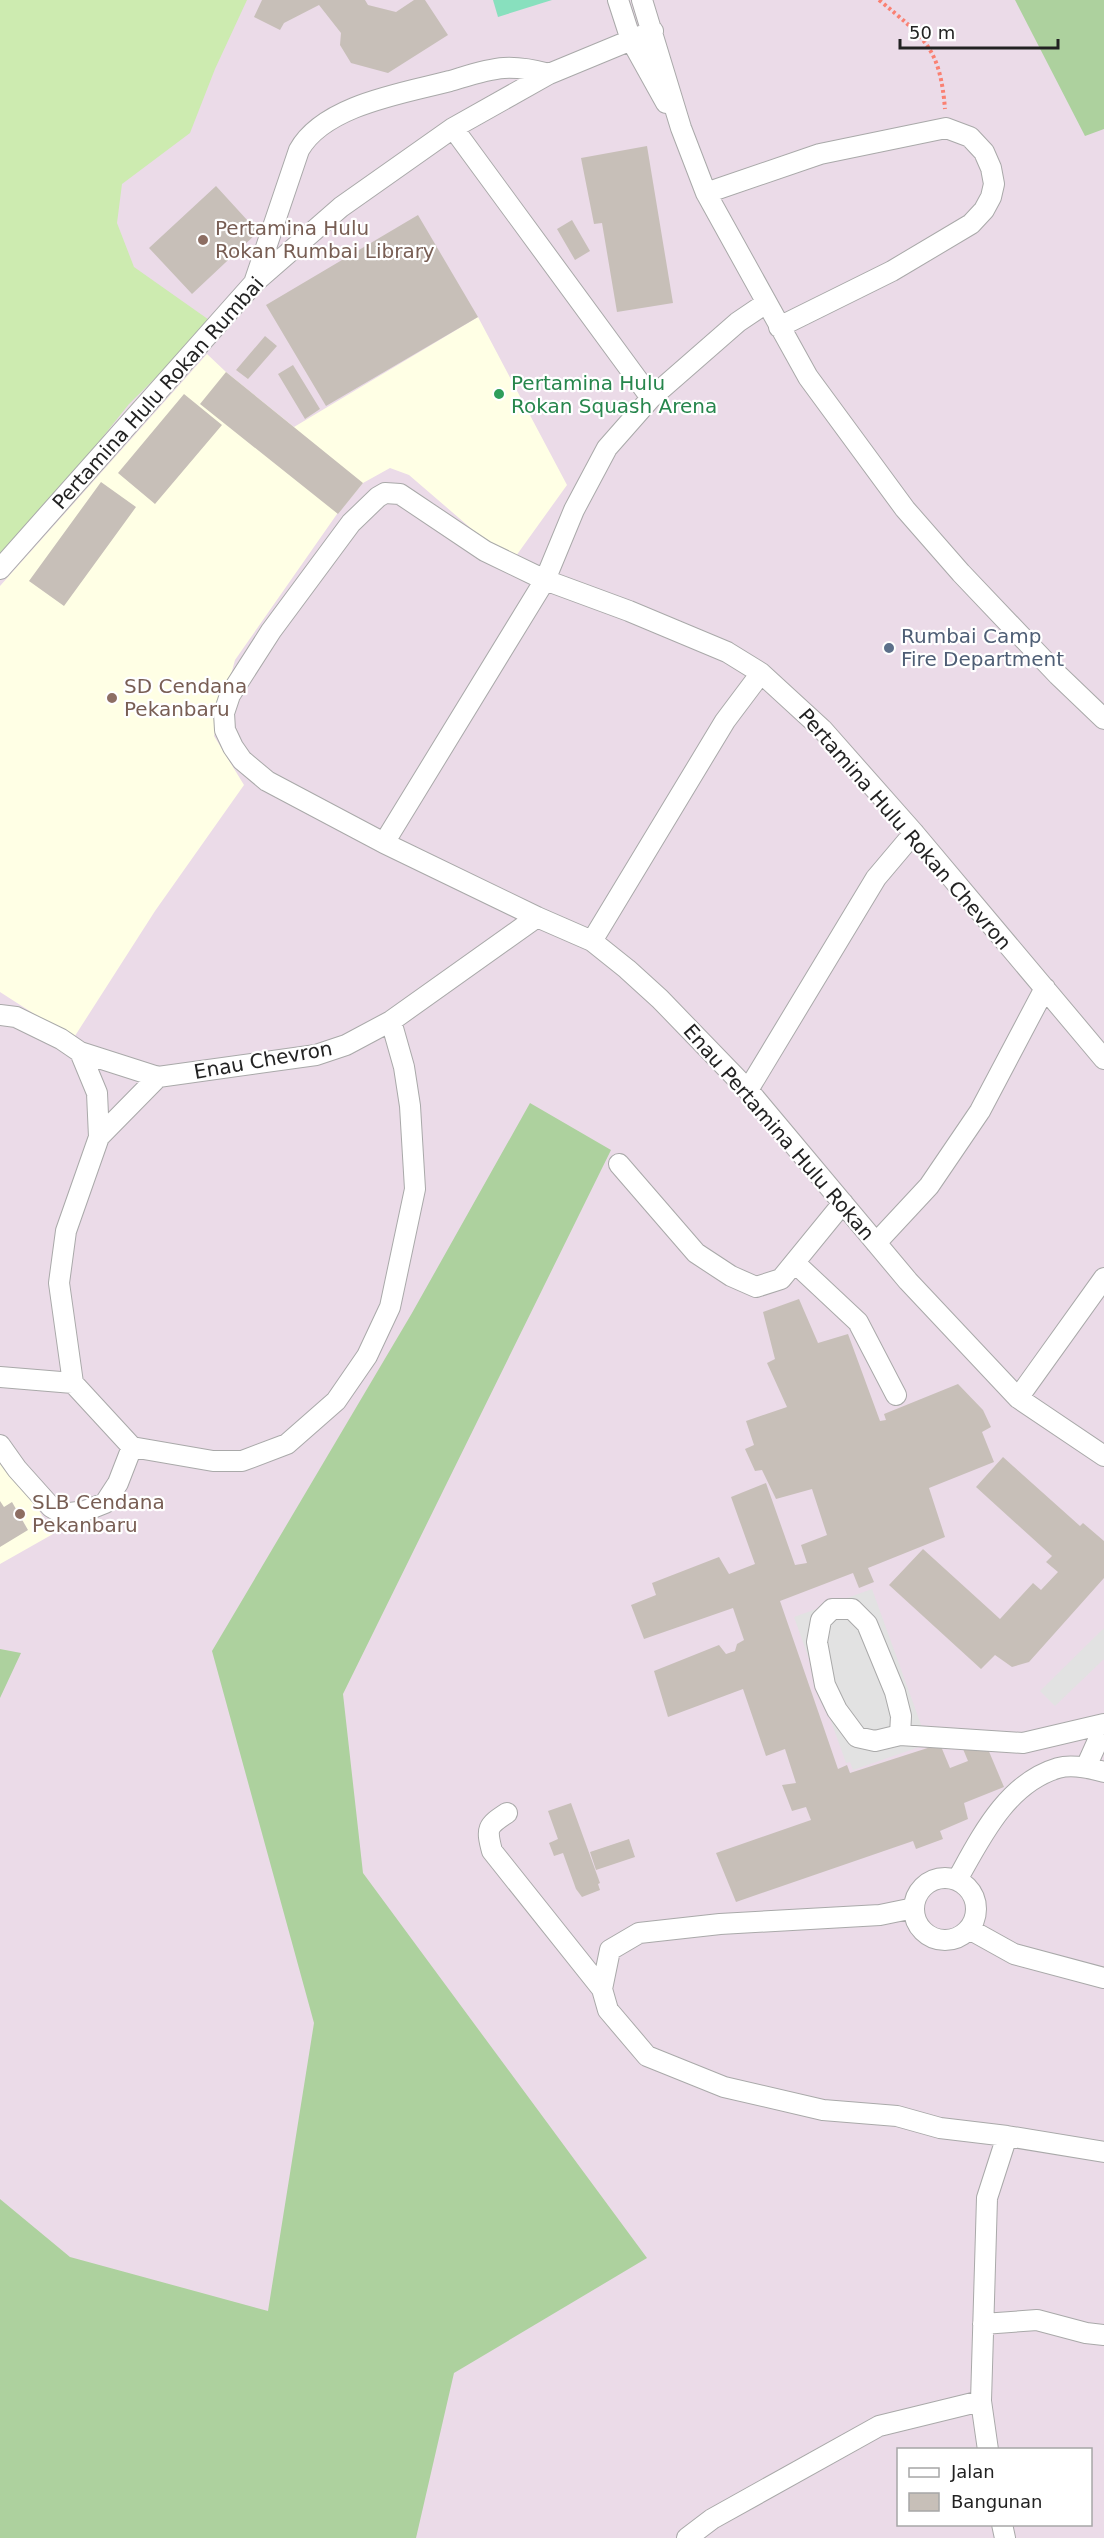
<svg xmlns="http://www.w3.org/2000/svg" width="1104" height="2538" font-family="'DejaVu Sans',sans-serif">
<rect width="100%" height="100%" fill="#f2efe9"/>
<path fill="#ebdbe8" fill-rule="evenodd" d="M0,0H1104V2538H0ZM898,2450H1090V2524H898Z"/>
<path fill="#ffffe5" d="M478,317L567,485L516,556L488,543L409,475L390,468L363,483L337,514L235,660L214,736L244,785L155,911L73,1039L0,992V586L207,354L226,372L294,427Z
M0,1445L53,1534L0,1564Z"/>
<path fill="#cdebb0" d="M0,0H247L215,69L190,133L122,184L117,223L134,267L212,322L129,404L0,566Z"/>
<path fill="#add19e" d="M1015,0H1104V129L1085,136Z
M530,1103L611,1150L343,1694L363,1873L647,2258L454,2373L416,2538H0V2199L70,2257L268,2311L314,2023L212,1651L412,1313Z
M0,1649L21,1653L0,1698Z"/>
<path fill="#88e0be" d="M493,0H552L498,17Z"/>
<path fill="#e2e2e2" d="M872,1589L928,1744L853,1770L850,1762L846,1763L794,1617Z
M1104,1628V1659L1055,1706L1040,1691Z"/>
<path fill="#c7bfb8" d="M262,0H365L368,5L396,12L414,0H425L448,35L388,73L351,63L340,45L341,33L319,5L284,23L280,30L254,17Z
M647,146L673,303L617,312L602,223L594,224L581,158Z
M216,186L258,232L192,294L149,248Z
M418,215L478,317L326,406L266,305Z
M572,220L590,251L575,260L557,229Z
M265,336L277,346L248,379L236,370Z
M293,365L320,409L305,419L278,374Z
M226,372L363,483L338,514L200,404Z
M184,394L222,425L155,504L118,473Z
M101,482L136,507L64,606L29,581Z
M799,1299L818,1343L848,1334L880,1421L886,1420L884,1414L958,1384L983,1410L991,1427L982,1432L994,1462L929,1488L945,1537L868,1568L874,1582L859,1588L853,1573L780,1601L838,1769L847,1765L850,1773L940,1744L950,1768L968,1761L963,1749L985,1742L1004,1787L964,1803L968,1819L940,1831L943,1839L916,1849L913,1841L736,1902L716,1853L811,1820L806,1807L792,1811L782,1785L796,1783L785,1749L766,1756L743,1689L668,1717L654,1671L719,1645L726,1654L735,1651L737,1644L744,1640L733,1608L644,1639L631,1605L656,1595L652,1583L719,1557L729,1574L755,1564L731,1497L766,1483L795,1565L807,1563L801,1545L827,1535L812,1489L776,1499L762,1470L755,1471L745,1449L754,1445L746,1421L787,1407L767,1363L775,1359L763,1312Z
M1003,1457L1080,1526L1083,1523L1104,1541V1578L1029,1662L1012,1667L995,1655L981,1669L889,1585L923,1549L1000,1619L1033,1583L1041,1590L1058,1572L1046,1562L1052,1556L976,1487Z
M0,1501L4,1507L12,1502L28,1530L0,1547Z
M571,1803L600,1883L598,1884L600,1890L582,1897L576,1889L563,1853L554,1856L549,1843L558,1839L548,1811Z
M629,1839L635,1857L596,1870L590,1852Z"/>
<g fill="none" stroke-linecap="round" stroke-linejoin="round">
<g stroke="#a9a9a9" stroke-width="22">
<path id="minor" d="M618,0L631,40L666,103
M642,0L681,128L706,193L808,377L905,509L961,573L1058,675L1104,719
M453,128L651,398
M706,193L820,154L946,128L970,137L984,152L991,168L994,184L991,197L984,210L971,224L892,271L779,327
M254,283L299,150C324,105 404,93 450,81C467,76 487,69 504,68C520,67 534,70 549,74
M766,303L738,322L651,398L607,448L574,510L545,580L384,843L267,781L242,760L233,747L225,730L224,713L230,695L271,631L351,523L378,497L385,493L400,494L485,551L545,580L629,611L727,652L761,673L822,729L914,833L1104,1059
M0,569L254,283L341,207L453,128L549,74L653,31
M384,843L537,917L592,941L627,969L660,999L748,1090L908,1281L1018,1398L1104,1456
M592,941L725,721L761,673
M0,1015L16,1017L61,1039L80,1052L158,1077L316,1055L346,1045L391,1021L537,917
M80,1052L97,1093L99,1137L66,1231L59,1283L73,1383L132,1447L213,1461H242L287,1444L336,1401L367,1356L390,1307L415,1189L410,1106L404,1067L391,1021
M748,1090L876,878L914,833
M99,1137L158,1077
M619,1164L696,1253L731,1276L756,1287L781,1279L843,1203
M876,1243L929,1186L980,1111L1045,988
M795,1263L858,1322L896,1395
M0,1377L73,1383
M1018,1398L1104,1278
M0,1445L17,1469L51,1507L63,1514L85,1511L105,1503L118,1483L132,1447
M900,1735L901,1716L895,1692L867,1624L852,1609H832L821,1620L817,1642L825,1685L837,1710L857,1737L875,1741L900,1735L1023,1743L1104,1724
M1086,1767L1104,1727
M507,1813C487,1826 486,1828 492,1851L602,1989
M914 1909a31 31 0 1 1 62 0a31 31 0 1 1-62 0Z
M957,1880C981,1837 1007,1783 1058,1768C1072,1764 1090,1768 1104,1772
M914,1908L880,1915L720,1924L639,1933L610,1950L602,1989L608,2010L647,2056L724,2087L823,2110L897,2116L940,2128L1007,2136L1104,2152
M969,1929L1014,1954L1104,1978
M983,2324L1037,2320L1086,2333L1104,2335
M988,2450L981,2401L987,2198L1007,2136
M1002,2524L1005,2538
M687,2538L712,2519L879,2426L981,2401"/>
</g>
<path stroke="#fa8072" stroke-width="4" stroke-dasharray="3 3" stroke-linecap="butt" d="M879,0C925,38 940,48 945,109"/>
<use href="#minor" stroke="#fff" stroke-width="20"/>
</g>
<g fill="#8d6e63" stroke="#fff" stroke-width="2">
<circle cx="203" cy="240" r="6"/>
<circle cx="112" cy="698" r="6"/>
<circle cx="20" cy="1514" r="6"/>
</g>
<circle fill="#2e9e5b" stroke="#fff" stroke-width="2" cx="499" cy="394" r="6"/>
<circle fill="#5c6f8a" stroke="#fff" stroke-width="2" cx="889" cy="648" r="6"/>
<g text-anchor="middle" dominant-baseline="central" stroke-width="4.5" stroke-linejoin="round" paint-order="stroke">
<g font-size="20" fill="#785e54" stroke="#fff" text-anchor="start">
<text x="215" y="228">Pertamina Hulu<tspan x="215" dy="23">Rokan Rumbai Library</tspan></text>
<text x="124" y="686">SD Cendana<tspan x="124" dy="23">Pekanbaru</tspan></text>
<text x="32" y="1502">SLB Cendana<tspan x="32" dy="23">Pekanbaru</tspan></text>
</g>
<g font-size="20" fill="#27864d" stroke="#fff" text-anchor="start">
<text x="511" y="383">Pertamina Hulu<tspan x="511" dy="23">Rokan Squash Arena</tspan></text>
</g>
<g font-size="20" fill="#222" stroke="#fff">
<text transform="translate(158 393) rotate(-48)">Pertamina Hulu Rokan Rumbai</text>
<text transform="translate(905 829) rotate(49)">Pertamina Hulu Rokan Chevron</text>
<text transform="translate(263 1060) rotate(-10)">Enau Chevron</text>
<text transform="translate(779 1132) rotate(49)">Enau Pertamina Hulu Rokan</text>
</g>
<g font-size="20" fill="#4e5e75" stroke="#fff" text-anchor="start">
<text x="901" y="636">Rumbai Camp<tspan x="901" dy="23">Fire Department</tspan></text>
</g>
</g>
<rect x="897" y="2448" width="195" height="78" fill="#ffffff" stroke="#a7a7a7" stroke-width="1.5"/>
<rect x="909" y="2468" width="30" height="9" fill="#ffffff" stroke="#a7a7a7" stroke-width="1.5"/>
<text x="951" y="2478" font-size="18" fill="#222222">Jalan</text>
<rect x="909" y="2493" width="30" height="18" fill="#c7bfb8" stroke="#a7a7a7" stroke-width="1.5"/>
<text x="951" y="2508" font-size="18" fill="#222222">Bangunan</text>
<path d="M900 39v9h158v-9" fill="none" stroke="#222222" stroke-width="3"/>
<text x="909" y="39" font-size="18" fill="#222222" stroke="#ffffff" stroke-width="4.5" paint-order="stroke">50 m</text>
</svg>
